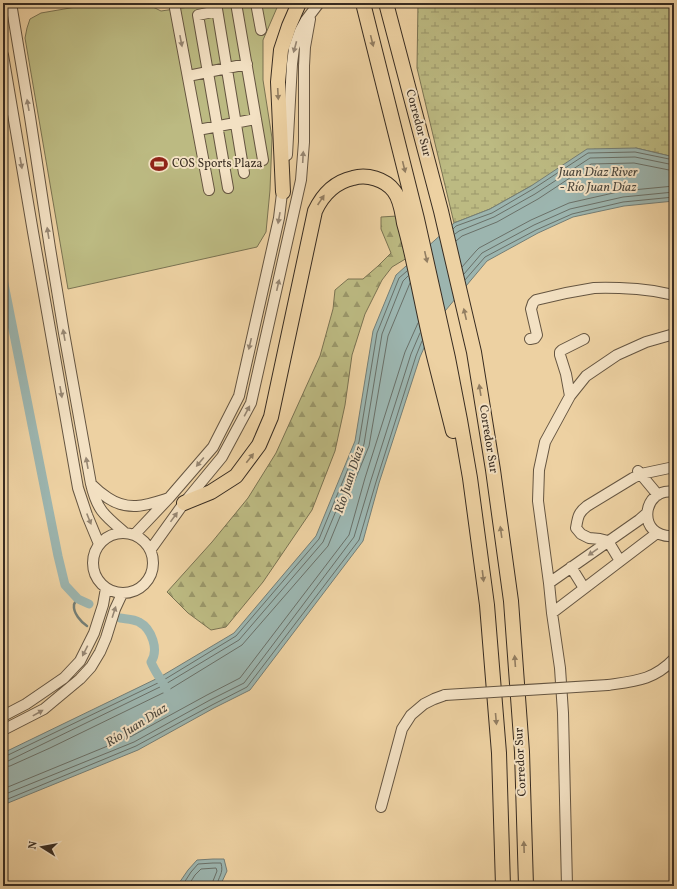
<svg xmlns="http://www.w3.org/2000/svg" width="677" height="889" font-family="Vollkorn,serif">
<defs>
<pattern id="forest-firs" width="22" height="20" patternUnits="userSpaceOnUse"><rect width="22" height="20" fill="#bcba82"/><path d="M5 1l3.5 6h-7zM16 11l3.5 6h-7z" fill="#9a976a"/></pattern>
<pattern id="wetland-marsh" width="20" height="14" patternUnits="userSpaceOnUse"><rect width="20" height="14" fill="#bcba82"/><path d="M1 5h8M5 5V1M11 12h8M15 12V8" fill="none" stroke="#9a976a"/></pattern>
</defs>
<rect width="100%" height="100%" fill="#edd1a2"/>
<filter id="stains"><feTurbulence type="fractalNoise" baseFrequency=".005" numOctaves="4"/><feColorMatrix values="0 0 0 0 .2 0 0 0 0 .09 0 0 0 0 .02 0 0 0 .5 -.17"/></filter>
<radialGradient id="worn" r=".72"><stop offset=".6" stop-color="#630" stop-opacity="0"/><stop offset="1" stop-color="#630" stop-opacity=".3"/></radialGradient>
<path fill="url(#forest-firs)" stroke="#7a7352" d="M397,216L407,258L392,267L382,280L365,314L352,355L345,405L335,451L312,510L263,582L226,627L211,630L188,613L167,592L212,542L248,498L276,453L320,356L333,309L335,290L348,279H363L378,266L391,253L381,229V217Z"/>
<path fill="url(#wetland-marsh)" stroke="#7a7352" d="M418,3H674V157L636,148L531,186L490,209L454,223L417,68Z"/>
<path fill="#bcba82" stroke="#7a7352" d="M99,3H146L153,7L161,11L189,7L193,3H279L263,40V80L272,138L270,190L266,232L257,247L68,289L25,38L27,28L30,19L41,13Z"/>
<path fill="#9cb5af" stroke="#747e76" d="M636,148L674,157V201L624,206L573,217L538,233L487,261L435,323L420,357L379,483L363,541L250,690L214,708L138,750L3,805V753L160,677L234,633L316,536L355,441L373,331L396,275L454,223L490,209L531,186L587,149Z
M213,859H224L227,871L220,886H177L188,870L197,860Z"/>
<g fill="none" stroke-linecap="round" stroke-linejoin="round">
<path stroke="#6a7068" stroke-width="1" d="M453,229L456,226L492,213L533,189L588,153L635,152L674,160
M455,234L459,231L494,217L535,194L590,158L635,157L674,165
M456,241L462,236L497,222L538,199L591,164L634,163L674,171
M462,267L476,251L479,248L531,220L569,203L622,191L674,186
M464,274L482,253L534,225L570,209L623,197L674,192
M465,280L485,257L536,230L572,214L623,202L674,197
M3,756H6L162,681L236,636L319,539L359,442L377,333L399,278L407,271
M3,761H8L164,685L239,640L323,542L364,444L382,334L403,281L408,276
M3,767L10,766L50,748L167,691L242,645L328,546L330,541L369,446L388,336L410,283
M3,789L132,736L207,695L240,678L349,535L365,478L405,352L418,323
M3,795L134,742L210,700L244,683L354,537L371,480L411,354L420,333
M3,801L136,746L212,705L247,687L359,540L376,482L416,356L422,341
M182,886L191,872L198,864L213,863H221C224,874 218,876 217,886
M188,886L195,875L201,869L216,868L217,871L213,881L212,886"/>
<path stroke="#747e76" stroke-width="2.5" d="M78,599C76,601 74,603 74,605C73,613 81,622 87,626"/>
<path stroke="#9cb5af" stroke-width="9" d="M3,279L58,556L65,585L78,599L89,604
M120,618C126,619 134,619 139,622C152,629 159,650 151,662C155,672 161,679 166,689"/>
<g stroke="#655541" stroke-width="12">
<path id="minor" d="M11,3L30,117L50,248L64,333L91,484C97,510 104,515 124,532
M174,3L209,190
M216,3L244,173
M236,3L263,160
M256,3L261,30
M217,11L198,15L228,188
M3,55L33,232L78,488L87,515L99,544
M188,76L247,64
M198,130L256,119
M287,155L292,64L294,48L300,31L306,20L319,3
M530,339L535,338L537,335L531,309L533,303L536,300C555,295 574,291 594,288C608,287 623,288 637,289C650,290 662,292 674,295
M570,396L566,374L560,355V352L562,350L584,339
M638,471L658,495
M91,484C96,489 102,494 108,498C129,512 147,505 169,498
M674,492C642,486 635,539 674,536
M93 563a30 30 0 1 1 60 0a30 30 0 1 1-60 0Z
M135,534L169,498L213,447L239,396L279,218L283,185
M151,549L184,503L222,457L251,403L301,180L304,142V66L305,47L310,19
M620,561L608,541L600,539L589,538L581,534L576,528C578,517 578,513 587,506L633,478L641,474L674,467
M571,567L584,588
M549,583L639,520L647,513
M552,613L657,533
M608,685C636,681 654,680 674,659
M3,716L26,704L64,678L80,661L94,633L103,605L106,588
M3,730L44,709L80,679L91,667L100,652L106,638L115,609L122,594
M381,807L402,729L411,715L424,704L434,699L445,695
M567,886L563,713L560,668L552,613L549,583L538,501L539,470L545,442L570,396L586,376L617,355L646,342L674,334"/>
</g>
<g stroke="#382c21" stroke-width="16">
<path id="highway" d="M363,3L417,219L448,358L460,420L470,478L487,605L499,753L503,886
M386,3L441,211L474,352L493,470L511,601L522,752L526,886
M283,192L278,82L281,50L289,26L299,3
M184,503L211,492L236,476L259,445L271,417L315,211C323,194 335,182 353,178C367,174 385,179 394,191C401,200 402,212 404,223C408,237 411,250 414,264C421,296 427,328 435,360C441,384 447,407 453,431"/>
</g>
<use href="#minor" stroke="#f3e1c3" stroke-width="10"/>
<use href="#highway" stroke="#edd1a2" stroke-width="14"/>
<g stroke="#655541" stroke-width="12" stroke-linecap="butt">
<path id="minor-bridge" d="M445,695L608,685"/>
</g>
<use href="#minor-bridge" stroke="#f3e1c3" stroke-width="10"/>
</g>
<defs><path id="oneway-solid" d="M-6-.8H1V-3.2L6.5 0L1 3.2V.8H-6Z"/></defs>
<g fill="#968672">
<use href="#oneway-solid" transform="translate(181 41) rotate(79)"/>
<use href="#oneway-solid" transform="translate(295 47) rotate(105)"/>
<use href="#oneway-solid" transform="translate(28 105) rotate(-100)"/>
<use href="#oneway-solid" transform="translate(303 157) rotate(-87)"/>
<use href="#oneway-solid" transform="translate(21 163) rotate(80)"/>
<use href="#oneway-solid" transform="translate(279 218) rotate(100)"/>
<use href="#oneway-solid" transform="translate(48 233) rotate(-99)"/>
<use href="#oneway-solid" transform="translate(278 285) rotate(-77)"/>
<use href="#oneway-solid" transform="translate(64 335) rotate(-100)"/>
<use href="#oneway-solid" transform="translate(250 344) rotate(103)"/>
<use href="#oneway-solid" transform="translate(61 392) rotate(80)"/>
<use href="#oneway-solid" transform="translate(247 411) rotate(-62)"/>
<use href="#oneway-solid" transform="translate(200 462) rotate(130)"/>
<use href="#oneway-solid" transform="translate(87 463) rotate(-100)"/>
<use href="#oneway-solid" transform="translate(174 517) rotate(-54)"/>
<use href="#oneway-solid" transform="translate(89 519) rotate(68)"/>
<use href="#oneway-solid" transform="translate(593 552) rotate(145)"/>
<use href="#oneway-solid" transform="translate(114 612) rotate(-72)"/>
<use href="#oneway-solid" transform="translate(85 651) rotate(117)"/>
<use href="#oneway-solid" transform="translate(38 713) rotate(-29)"/>
</g>
<g fill="#927e62">
<use href="#oneway-solid" transform="translate(372 41) rotate(76)"/>
<use href="#oneway-solid" transform="translate(278 94) rotate(87)"/>
<use href="#oneway-solid" transform="translate(404 167) rotate(76)"/>
<use href="#oneway-solid" transform="translate(321 200) rotate(-56)"/>
<use href="#oneway-solid" transform="translate(426 257) rotate(77)"/>
<use href="#oneway-solid" transform="translate(465 314) rotate(-103)"/>
<use href="#oneway-solid" transform="translate(480 390) rotate(-99)"/>
<use href="#oneway-solid" transform="translate(250 458) rotate(-52)"/>
<use href="#oneway-solid" transform="translate(501 532) rotate(-98)"/>
<use href="#oneway-solid" transform="translate(483 576) rotate(83)"/>
<use href="#oneway-solid" transform="translate(515 661) rotate(-94)"/>
<use href="#oneway-solid" transform="translate(496 719) rotate(85)"/>
<use href="#oneway-solid" transform="translate(524 847) rotate(-92)"/>
</g>
<defs>
<g id="stadium-bare" transform="scale(1.38)"><path d="M0-5a6.5 5 0 1 0 0 10a6.5 5 0 1 0 0-10ZM-3.5-1.8h7v3.6h-7Z" fill="#8f2418" stroke="#f3e1c3" stroke-width="2.5" paint-order="stroke"/></g>
</defs>
<g fill-rule="evenodd">
<use href="#stadium-bare" x="159" y="164"/>
</g>
<g text-anchor="middle" dominant-baseline="central" stroke-width="4" stroke-linejoin="round" paint-order="stroke">
<g font-size="12" fill="#382c21" stroke="#f3e1c3">
<text transform="translate(418 123) rotate(75)">Corredor Sur</text>
<text transform="translate(488 439) rotate(81)">Corredor Sur</text>
<text transform="translate(521 762) rotate(-93)">Corredor Sur</text>
</g>
<g font-size="12" fill="#382c21" stroke="#f3e1c3" text-anchor="start">
<text x="172" y="164">COS Sports Plaza</text>
</g>
<g font-size="13" font-style="italic" fill="#4c473d" stroke="#f3e1c3">
<text x="598" y="173">Juan Díaz River<tspan x="598" dy="15">- Río Juan Díaz</tspan></text>
<text transform="translate(350 480) rotate(-72)">Río Juan Díaz</text>
<text transform="translate(137 726) rotate(-32)">Río Juan Díaz</text>
</g>
</g>
<rect width="677" height="889" fill="none" stroke="#edd1a2" stroke-width="16"/>
<rect x="4" y="4" width="669" height="881" fill="none" stroke="#382c21" stroke-width="2"/>
<rect x="8" y="8" width="661" height="873" fill="none" stroke="#382c21"/>
<g transform="translate(42 847) rotate(281)" stroke="#f3e1c3" stroke-width="3" paint-order="stroke">
<path d="M0-3L7 15L0 10L-7 15Z" fill="#382c21"/>
<text y="-6" font-size="11" font-weight="bold" text-anchor="middle" fill="#382c21">N</text>
</g>
<rect width="100%" height="100%" filter="url(#stains)"/>
<rect width="100%" height="100%" fill="url(#worn)"/>
</svg>
